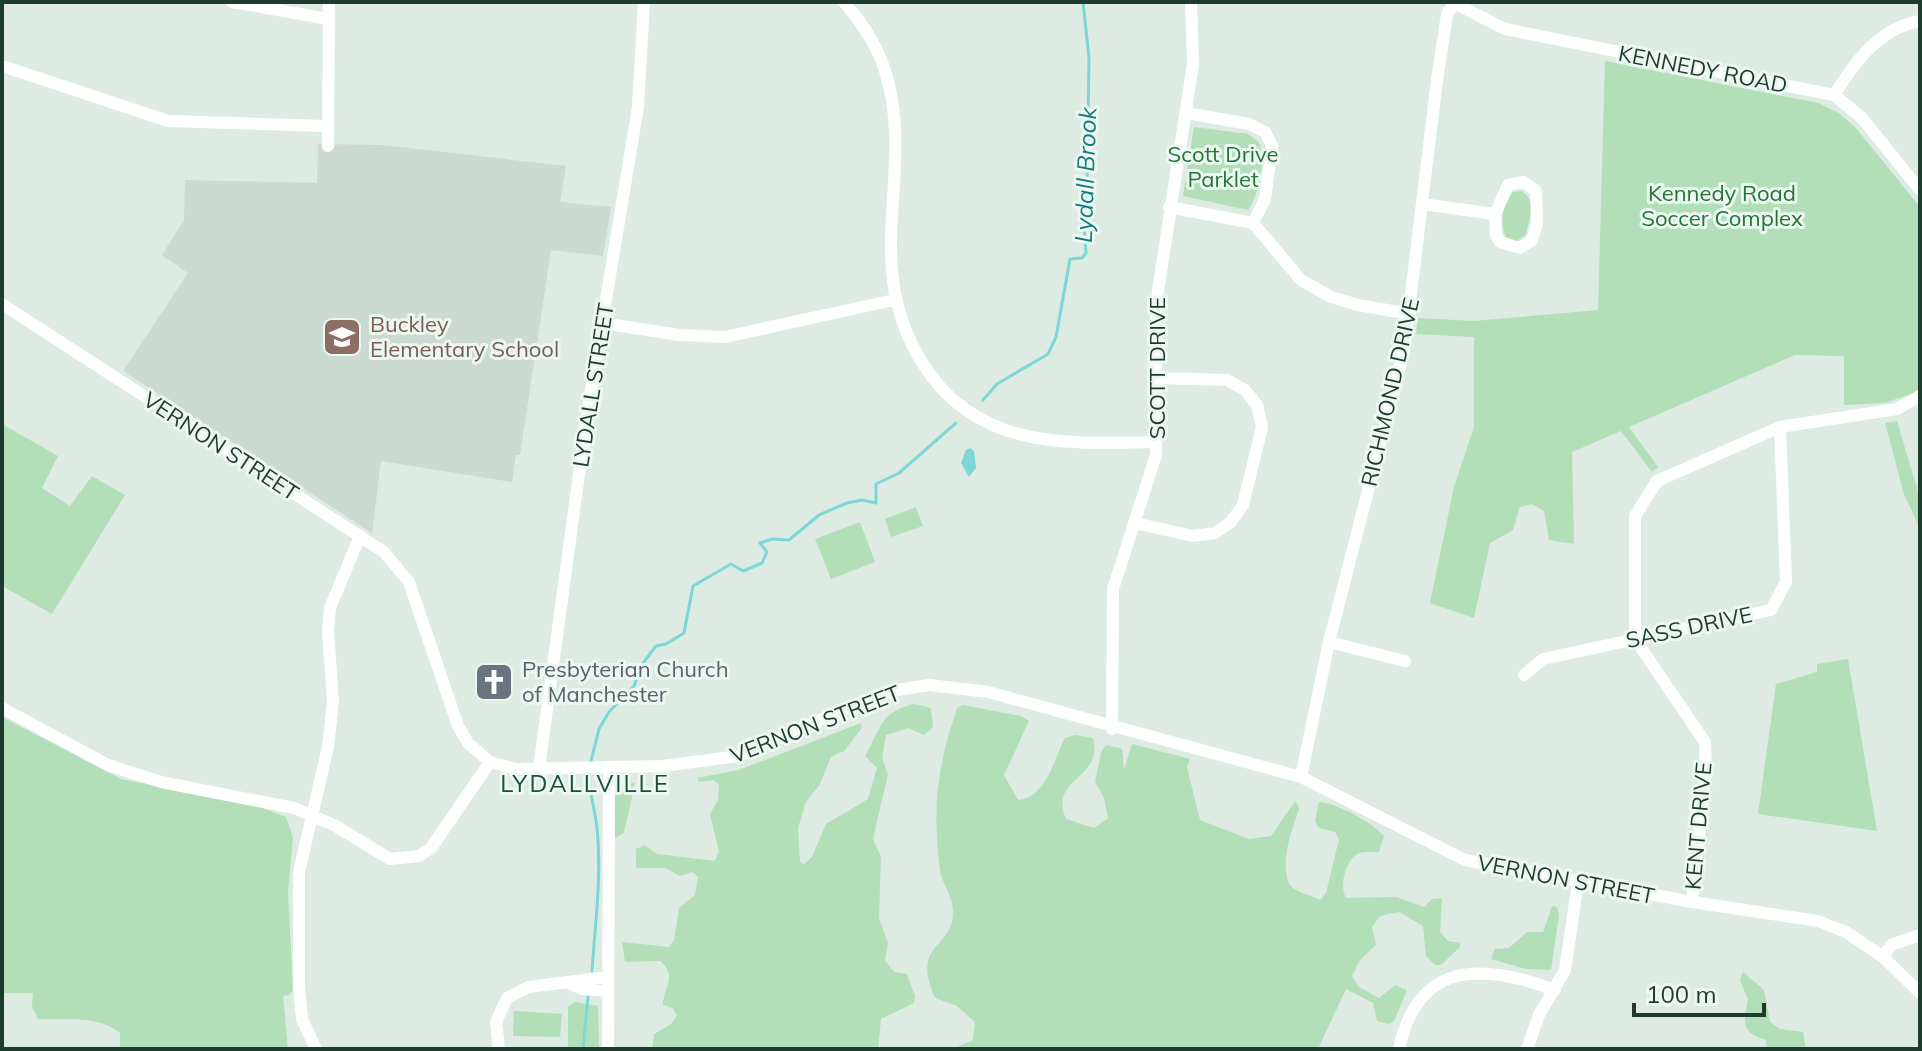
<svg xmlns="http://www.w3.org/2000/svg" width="1922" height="1051" font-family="Mulish,sans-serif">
<rect width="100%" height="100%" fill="#ddebe2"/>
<path fill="#cbdbd1" d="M318,144L382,145L566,166L560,202L611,207L603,256L551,250L520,455H516L512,482L381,461L372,533L123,371L188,273L162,255L184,220L185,180L317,183Z"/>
<path fill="#b2dfb8" d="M1605,61L1818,103L1839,113L1855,127L1920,207V391L1884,403L1844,405V356L1795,355L1629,427L1658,467L1652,472L1621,431L1572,452L1574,544L1549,540L1544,511L1532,504L1520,507L1513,530L1490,543L1474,618L1430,603L1454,487L1474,427V337L1416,334L1418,318L1474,321L1598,310Z
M1194,127L1248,134L1259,142C1266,161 1259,194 1248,210L1183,196Z
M1521,191C1538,200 1529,219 1526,234L1516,242L1508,240C1498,228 1503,202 1513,192Z
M1897,421L1920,499V529L1904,494L1885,423Z
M2,424L58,456L42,488L70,506L92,476L125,495L52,614L2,586Z
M916,507L923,526L891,537L885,519Z
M860,522L875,562L831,579L815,539Z
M1848,659L1877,831L1758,814L1776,684L1817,672V664Z
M914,704L931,708L933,727L924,735L908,728L886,735L882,758L888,774L873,839L881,857L879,918L888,943L885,961L894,972L907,974L915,996L914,1003L881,1019L878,1049H652L654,1034L671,1024L677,1016L673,1008L663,1005C663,989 678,975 660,961L625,962L622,942L669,947L674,940L679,908L695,895L698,877L693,872L679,876L666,868H636V849L645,845L657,854L715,861L719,851L710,814L718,800L719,785L714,780L699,782L697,778L739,770L861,723L862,728L844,751L831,757L820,784L806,802L798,828L800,862L804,864L812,857L826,824L868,799L877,768L865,756C881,729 879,712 914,704Z
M963,705L1021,716L1029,721L1004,775L1018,800C1046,798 1054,759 1065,738L1075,735L1093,738C1104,780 1048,777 1066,819L1094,828L1108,818L1104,798L1095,782L1101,753L1106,745L1122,749L1124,769L1132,744L1190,759L1187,767L1200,820L1249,839L1271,836L1295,801L1299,808C1293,829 1280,858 1288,881C1292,892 1311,895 1320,900L1326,893L1339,839L1335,832L1319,828L1315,821L1319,802C1333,801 1375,824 1384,836L1379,852C1373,853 1365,851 1360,853C1345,858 1339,887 1346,898L1396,897L1424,907L1432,899L1442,898L1440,932L1448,941L1460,943V947L1441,965H1435L1426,956L1423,926L1399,912L1380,916L1372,927L1376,945L1360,960L1352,976L1359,987L1379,998L1395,985L1407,990L1394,1021L1389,1024L1377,1021L1373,1003L1346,989L1318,1049H952L973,1040L975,1022L957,1006L935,998C910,941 954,950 953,911C953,896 942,884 940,870C932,805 937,769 957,708Z
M2,717L121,779L257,806L286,817L293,837L288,892L293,990L289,995L283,996L288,1049H120V1033C98,1015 65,1020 38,1019L32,1007L33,993H2Z
M634,783C635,787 626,823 624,833L615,838L614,789L621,784Z
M1552,906L1557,907L1559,914L1551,970L1526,969L1491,959L1495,949L1509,948L1527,932H1543Z
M1743,972L1764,990L1770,1022L1780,1029L1803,1032L1806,1049H1767L1766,1040C1739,1032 1744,1021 1748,1000L1740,980Z
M575,1002L598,1006L599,1049H568V1007Z
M514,1011L562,1014L560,1037L513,1036Z"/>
<path fill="#7dd7d7" d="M970,448L974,451L976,468L969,477L961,463L966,450Z"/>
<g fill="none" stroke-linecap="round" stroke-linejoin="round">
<path stroke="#7dd7d7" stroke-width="3" d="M983,400L997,384L1048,354L1056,337L1070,259L1082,258L1086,253L1083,212L1087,188L1089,58L1083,2
M590,765L599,729L609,712L634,686L643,663L656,646L666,644L684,633L693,586L731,564L743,571L762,563L767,552L760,543L772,539L789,540L819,515L847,503L862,500L876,503V484L899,473L956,423
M589,773C589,793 595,809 597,828C602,876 595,924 592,971
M583,1049L588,997"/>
<path stroke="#fff" stroke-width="12" d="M232,2L329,19
M844,2C863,24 878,46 886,74C916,175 859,262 923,364C977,450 1068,444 1156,442
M1452,2L1505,29L1834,95L1862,118L1920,190
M2,66L168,121L327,126
M1834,95C1855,62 1879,28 1920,21
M1186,113L1249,124L1265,132L1272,146L1265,199L1253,223
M328,146L329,2
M1422,204L1495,214L1496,235L1500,242L1520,248L1532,240L1537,223L1536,191L1524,182L1508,185L1495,214
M1169,207L1253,223L1301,280L1331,297L1358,305L1410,314
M2,304L384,552L409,582L458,726L468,743L490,762L516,769L663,766L739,756L856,704L898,690L929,685L988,692L1301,777L1465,860L1692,902L1818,921L1846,932L1883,957L1920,993
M602,323L679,335L725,337L894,300
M1135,523L1193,536L1215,533L1231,522L1243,505L1262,427L1257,405L1245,390L1227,380L1156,378
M1329,642L1405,661
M1524,675L1543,659L1771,610L1786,582L1780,427
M2,708L108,765L161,782L294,808L334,825L390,859L419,856L431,848L490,762
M1112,729L1113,589L1156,455V304L1193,64L1191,2
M539,768L588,408L638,107L644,2
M1301,777L1329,642L1404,351L1437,80L1447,14L1454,3
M1692,902L1706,769L1705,742L1635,639V516L1657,481L1780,427L1897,409L1920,396
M1883,957L1891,945L1920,935
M571,984L582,989L607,991
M316,1049L302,1019L299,987V872L328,747L333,701L328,631L330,608L360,536
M499,1049L496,1022L507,998L528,987L608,977
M608,1049L609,769
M1399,1049C1418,960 1483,963 1555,990
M1527,1049L1539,1015L1565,970L1578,882"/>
</g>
<defs>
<g id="school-square" transform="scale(2)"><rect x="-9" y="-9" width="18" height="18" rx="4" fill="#8d6e63" stroke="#edf7f1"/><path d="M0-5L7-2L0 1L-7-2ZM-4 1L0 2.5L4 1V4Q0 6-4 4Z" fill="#fff"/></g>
<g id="church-square" transform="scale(2)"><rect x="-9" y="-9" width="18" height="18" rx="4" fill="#6b7280" stroke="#edf7f1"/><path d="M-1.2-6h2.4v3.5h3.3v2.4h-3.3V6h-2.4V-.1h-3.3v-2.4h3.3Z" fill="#fff"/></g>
</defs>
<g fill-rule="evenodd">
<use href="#school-square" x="342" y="337"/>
<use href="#church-square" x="494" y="682"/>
</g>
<g text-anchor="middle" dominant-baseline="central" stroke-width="6" stroke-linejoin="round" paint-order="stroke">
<g font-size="22" fill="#1d3b2f" stroke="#edf7f1">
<text transform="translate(1703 69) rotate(11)">KENNEDY ROAD</text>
<text transform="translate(1157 368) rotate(-90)">SCOTT DRIVE</text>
<text transform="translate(593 385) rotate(-81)">LYDALL STREET</text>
<text transform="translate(1390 392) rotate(-77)">RICHMOND DRIVE</text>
<text transform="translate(221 446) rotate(33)">VERNON STREET</text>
<text transform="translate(1689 627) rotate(-12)">SASS DRIVE</text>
<text transform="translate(815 724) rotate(-21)">VERNON STREET</text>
<text transform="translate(1698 826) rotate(-85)">KENT DRIVE</text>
<text transform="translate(1566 879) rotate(11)">VERNON STREET</text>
</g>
<g font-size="22" fill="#237636" stroke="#edf7f1">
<text x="1223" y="154">Scott Drive<tspan x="1223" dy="25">Parklet</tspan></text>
<text x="1722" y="193">Kennedy Road<tspan x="1722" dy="25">Soccer Complex</tspan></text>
</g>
<g font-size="22" fill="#785e54" stroke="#edf7f1" text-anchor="start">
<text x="370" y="324">Buckley<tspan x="370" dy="25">Elementary School</tspan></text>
</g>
<g font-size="22" fill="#5b616d" stroke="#edf7f1" text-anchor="start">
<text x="522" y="669">Presbyterian Church<tspan x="522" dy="25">of Manchester</tspan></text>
</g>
<g font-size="24" font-style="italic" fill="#117c7d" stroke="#edf7f1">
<text transform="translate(1085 175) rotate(-88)">Lydall Brook</text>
</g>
<g font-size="24" letter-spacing="2" fill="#174f39" stroke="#edf7f1">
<text x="585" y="783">LYDALLVILLE</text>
</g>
</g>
<rect width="1922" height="1051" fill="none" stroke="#1d3b2f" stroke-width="8"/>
<path d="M1634 1003v12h130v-12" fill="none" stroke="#1d3b2f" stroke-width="4"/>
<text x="1646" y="1003" font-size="24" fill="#1d3b2f" stroke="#edf7f1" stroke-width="6" paint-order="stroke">100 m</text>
</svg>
